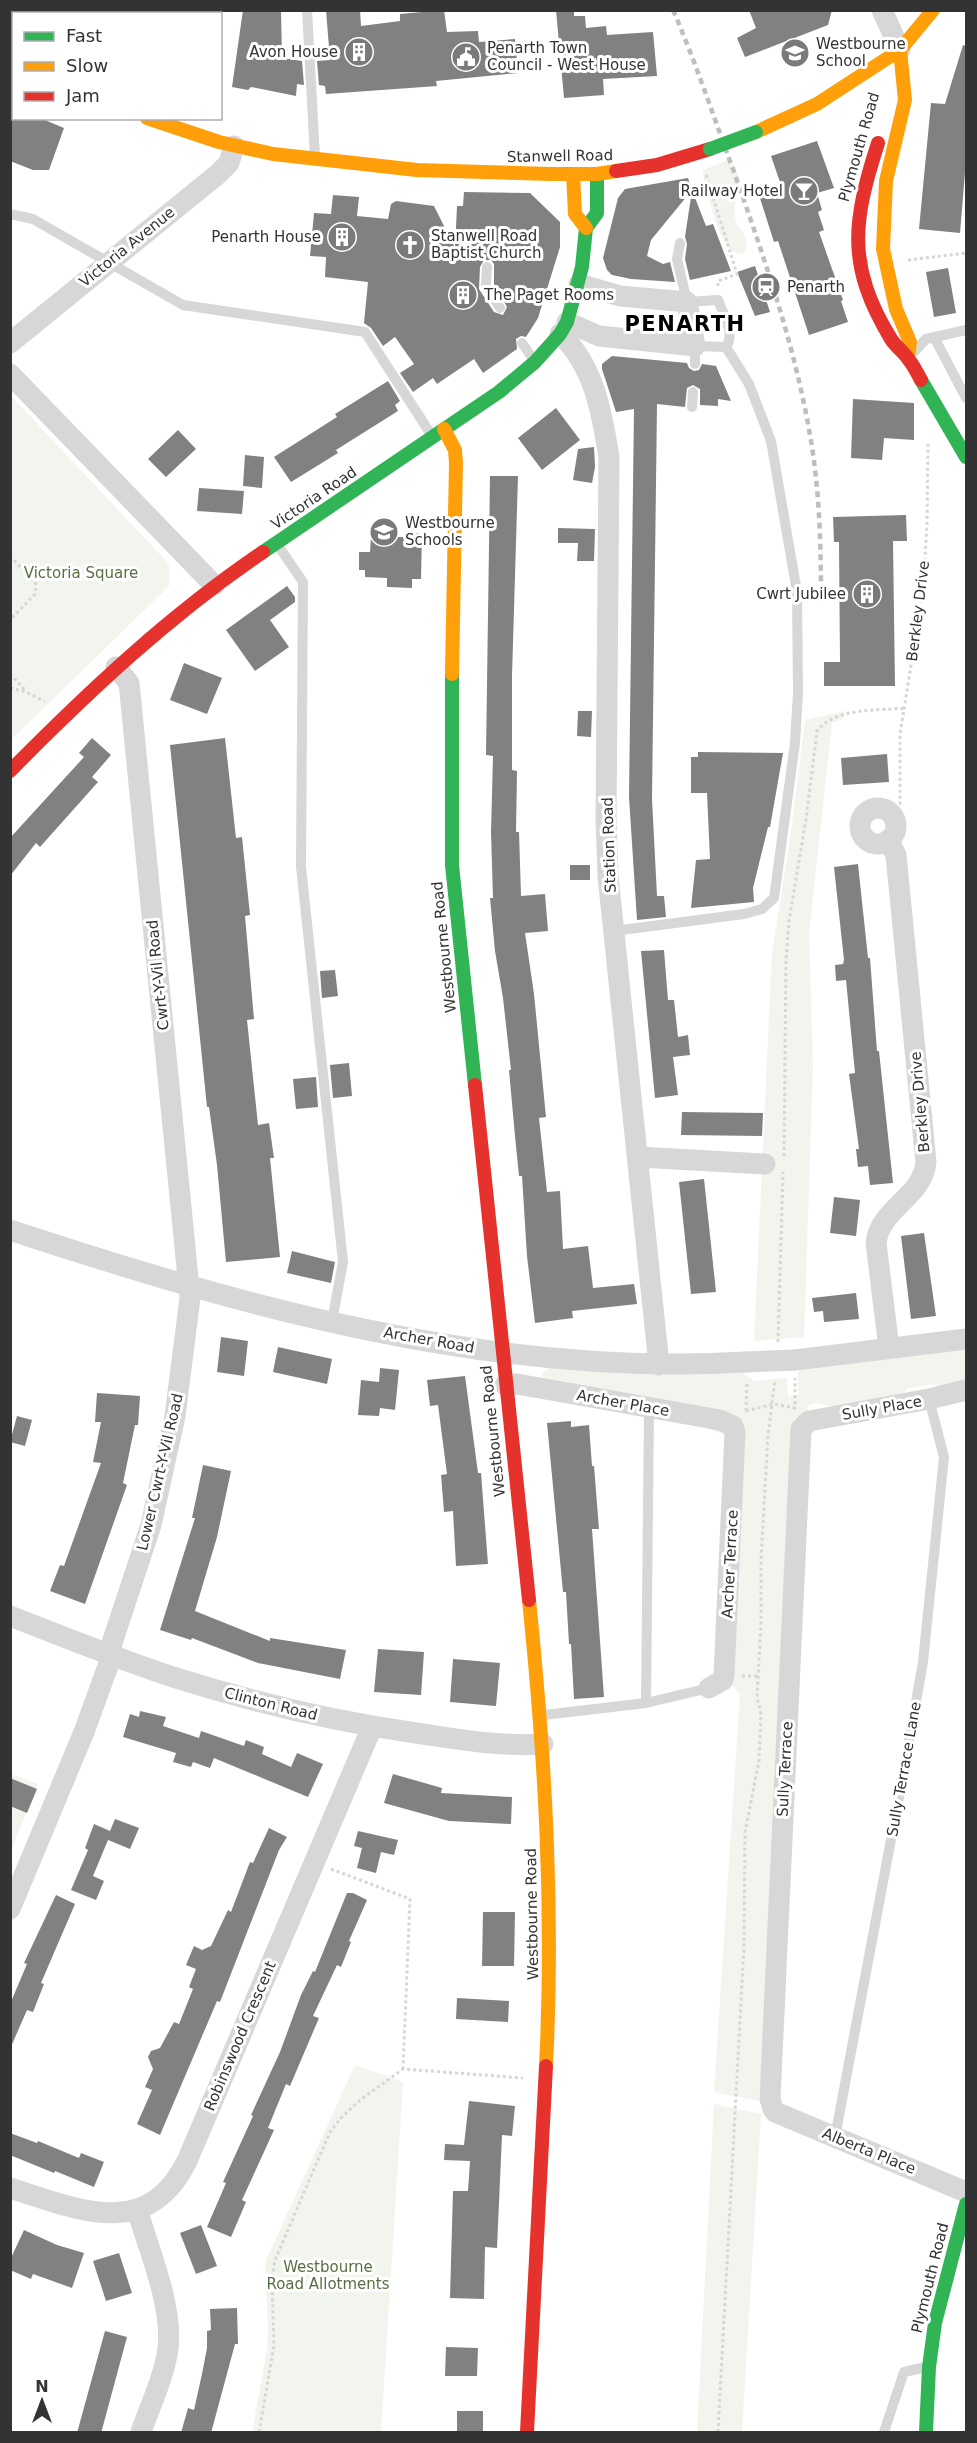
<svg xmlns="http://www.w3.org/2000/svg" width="977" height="2443" font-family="'DejaVu Sans',sans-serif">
<rect width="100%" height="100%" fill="#fff"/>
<path fill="#f1f5ed" d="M728,160C748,173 732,199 735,217C737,231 750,232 746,251L741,254C719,254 709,194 703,176V170Z
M11,396L169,564V586L11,740Z
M845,711L843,719L832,723L809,933L813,1065L804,1337L754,1341L772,953L790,839L805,720Z
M959,1345L966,1351V1381L945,1389L933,1384L907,1389L899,1399L837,1408L817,1403L807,1406L809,1414L771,1907L759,2101L714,2092L740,1694L733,1686L743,1488L730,1448L723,1434L685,1420L541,1389L542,1373L551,1367L739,1371L755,1381L787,1378L788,1396L798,1394V1374L801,1368Z
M11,1774L38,1784L11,1851Z
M355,2065L403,2082L381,2432H252L267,2350L268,2326L265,2267L267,2258Z
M714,2104L761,2114L742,2432H697Z"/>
<path fill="#818181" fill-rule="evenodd" d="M243,10H281L282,58L302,61L304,85L297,84L296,96L251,87L248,90L232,87Z
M326,10H360L361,26L400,21V14L444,10L447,32L478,31L479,42L515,39L518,73L436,81L437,86L326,94L325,86L319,85L317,61L330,60Z
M556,10H574V16H585L586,28L606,26L607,35L653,32L657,76L603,79L604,95L564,98Z
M749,10H832L828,25L745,57L737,38L756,28Z
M963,45L966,46V161L960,233L919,229L931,103L945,104Z
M10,118H40L64,128L49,170H33L10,161Z
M817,141L834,188L817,193L822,210L818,212L824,230L819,232L843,300L841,301L848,322L809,335L778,241L774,242L758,192L781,185L771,156Z
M688,178L692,190L651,240L647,256L663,264L670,262L675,282L631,279L612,275L607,270L603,258L618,198L625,189Z
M692,190L706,226L713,224L731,271L690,280L685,259L687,244L685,237Z
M464,192L530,193L560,222V247L538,318L526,337L521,336L516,339L517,349L483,373L474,359L437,384L433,378L413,392L400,373L414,364L395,337L383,346L371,328L364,323L368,282L325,277L326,257L310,256L314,213L331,214L333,195L359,197L357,216L388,219L391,204L396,201L434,206L455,248L457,206H463ZM484,260H491L494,264V284L507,307L503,315L494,312L479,289L480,267Z
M755,266L770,312L755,316L737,272Z
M948,268L956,313L934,317L926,272Z
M612,356L687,363L689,368L694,371L699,370L702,364L716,366L731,401L718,399V406L700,405V389L693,385L687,388L685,407L657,404L652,799L657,896H664L666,917L637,920L629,797L634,409L616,412L602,369V364Z
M388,381L400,401L395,405L398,411L336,450L338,453L291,482L274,457L337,417L335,414Z
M853,399L914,403V440L884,438L882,460L851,458Z
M556,408L580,440L542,470L518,438Z
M178,430L196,449L166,477L148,459Z
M594,447L595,467L592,483L573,480L578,449Z
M245,455L264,457L262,488L243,486Z
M490,476H518L512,676V770L517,771L516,832H519L521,896L545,894L548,931L525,933L534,994L546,1117L539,1118L547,1192L560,1191L563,1249L588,1246L593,1288L634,1284L637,1304L572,1311L573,1318L535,1323L527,1256L522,1176H519L515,1136L509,1070H511L503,998L495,951L490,898H493L491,832L493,756L486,755Z
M199,488L244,491L242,514L197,511Z
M906,515L907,541H893L895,686H824V662H840L839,542H834L833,517Z
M558,528L595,529L594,561H577L578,543H558Z
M405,533H422L421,579H412V588L387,587V578L365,577V570H359V552H370L371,537H405Z
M287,586L295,597V602L270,620L289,647L255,671L226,630Z
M184,663L222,678L207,714L170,700Z
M578,711H592L591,737L577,736Z
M92,738L111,755L92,777L98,782L40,847L36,843L10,876V838L84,757L79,753Z
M225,738L236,838L242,837L250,915L245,916L254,1019L247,1020L258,1125L269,1123L274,1158H270L280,1257L226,1262L217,1165L209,1107H207L170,745Z
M698,752L783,753L770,827H768L753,888L754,902L691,908L696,860L710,859L707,793H691V757H698Z
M887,754L889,782L843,785L841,758Z
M858,864L868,958H870L877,1051H879L893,1183L870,1185L868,1166L858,1167L856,1149H859L849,1074L855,1073L846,980L836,981L835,965L843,964L844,960L834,867Z
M570,865H590V880H570Z
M664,950L668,1000H674L678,1037L688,1035L690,1055L673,1057L678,1095L655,1098L641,951Z
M335,970L338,996L322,998L320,971Z
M349,1063L352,1096L333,1098L330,1065Z
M316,1077L318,1107L296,1109L293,1079Z
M682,1112L763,1113L762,1136L681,1135Z
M704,1179L716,1292L691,1294L679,1182Z
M834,1197L860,1200L856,1236L830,1233Z
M924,1233L936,1316L911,1319L901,1236Z
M292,1251L335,1262L331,1283L287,1273Z
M856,1293L859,1319L824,1322L823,1311L814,1312L812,1298Z
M221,1337L248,1341L244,1376L217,1372Z
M278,1347L332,1359L327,1384L273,1372Z
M380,1368L399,1370L395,1410L380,1408L379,1416L358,1415L361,1380L379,1382Z
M465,1376L478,1473H481L488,1564L456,1566L453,1511L444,1512L441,1475L447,1474L438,1405L430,1406L427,1380Z
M97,1393L140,1396L138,1425H135L123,1483L127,1485L85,1604L50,1591L60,1565L64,1566L101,1463L93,1462L101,1422H95Z
M17,1416L32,1420L25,1446L10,1442Z
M571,1421V1427L589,1425L592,1466H594L599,1529H592L604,1697L574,1699L571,1644H569L566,1592H563L547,1423Z
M203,1465L231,1471L217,1537L195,1611L270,1641V1638L346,1650L340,1679L258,1663L192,1638L191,1640L160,1630L195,1518H192Z
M378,1649L424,1652L421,1695L374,1692Z
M453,1659L500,1663L496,1706L450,1702Z
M140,1711L166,1717L163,1726L199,1738L201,1731L244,1746L246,1740L264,1747L262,1754L291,1767L297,1753L323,1764L308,1797L214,1758L210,1768L193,1762L191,1767L173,1762L176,1753L123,1737L130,1714L139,1717Z
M393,1774L442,1788L441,1793L512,1797L511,1824L449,1821L384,1803Z
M10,1778L37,1789L27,1813L10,1806Z
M115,1819L139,1828L130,1849L108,1840L93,1876L104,1881L96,1900L71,1890L88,1850L85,1848L94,1824L110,1831Z
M269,1828L287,1837L279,1850L220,2002L217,2001L160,2135L137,2124L152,2090L145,2087L153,2069L148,2057L151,2051L160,2048L174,2022L179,2024L193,1989L189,1987L196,1969L186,1965L194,1946L202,1950L211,1946L228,1910L231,1912L250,1862L253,1863Z
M358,1831L398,1840L394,1855L381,1852L376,1873L357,1868L362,1848L354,1846Z
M347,1893H353L367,1900L349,1941L351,1942L341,1967L337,1965L313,2016L319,2018L290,2086L286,2084L268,2128L274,2130L242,2200L246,2202L231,2237L207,2227L226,2183L223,2182L253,2116L251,2115L280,2052L301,1995L313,1971L315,1972Z
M56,1895L75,1904L41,1983L44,1984L33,2012L27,2010L10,2049V2004L27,1964L24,1963Z
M483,1912H515L514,1966H482Z
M457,1998L509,2001L508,2022L456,2019Z
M469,2101L515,2106L512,2136L502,2135L497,2248L485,2247L484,2299L450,2298L453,2191H468L470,2161L444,2160L445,2144L464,2145Z
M10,2133L37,2143L38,2141L79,2158L81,2153L104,2162L94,2187L55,2171L54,2173L10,2155Z
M201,2225L217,2266L196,2274L180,2233Z
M24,2230L57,2245L84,2253L72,2288L33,2274L31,2279L10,2270V2260Z
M119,2253L132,2293L106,2301L93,2261Z
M237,2308L238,2344H235L211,2433H181L188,2408L194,2410L202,2374L207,2348V2331L211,2330L210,2309Z
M105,2331L127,2337L103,2426L101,2433H77Z
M446,2347L478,2348L477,2376H445Z
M457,2411H483V2433H457Z"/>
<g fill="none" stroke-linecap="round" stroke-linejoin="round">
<path stroke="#d6d6d6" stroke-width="3" stroke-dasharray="3 3" stroke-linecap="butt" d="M706,175L737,274L718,281V287
M908,260L966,253
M10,556L36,584L35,594L10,620
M10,674L25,690
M10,688L26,692L44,701
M891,812L900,806V734L923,591L927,525L928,442
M784,1156L786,961L789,921L806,819L817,731C837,707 875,711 905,708
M778,1342L783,1172
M746,1411L774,1404L795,1408V1378
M746,1411L747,1382
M742,1676H758
M331,1869L410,1899L403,2069
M259,2432L274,2346L272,2280L275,2260L330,2132L340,2119L360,2100L403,2069L523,2078
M718,2432L744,1945L745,1832L759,1761L761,1714L757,1697L761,1622V1560L768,1435L775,1379"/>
<path stroke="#d7d7d7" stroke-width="10" d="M307,10L315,157
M10,214L33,219L183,305L365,332L432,436
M680,243L677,259L687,302L718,300C723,314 736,333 726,347L695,346V364
M487,267L486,286L500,308
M934,337L966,398
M522,343L533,359
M915,351L926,339L966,330
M692,407L693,392
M277,544L303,582L301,867L343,1262L332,1321
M614,931L744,914L762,909L774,898L795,743L798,692L797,592L771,441L749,384L726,347
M646,1703L649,1409
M544,1715L646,1703L709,1688
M835,2137L903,1776L923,1662L944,1457L929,1399
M884,2432L904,2372L926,2367"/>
<path stroke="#d7d7d7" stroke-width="21" d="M882,10L900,50
M567,322L599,336L695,346L687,302L620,296L579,284
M560,334C594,365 602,413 609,457L606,818L608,876L659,1365
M10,343L218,174L229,163L234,146
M10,374L214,585
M860 826a18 18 0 1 1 36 0a18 18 0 1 1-36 0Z
M888,840L896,855L926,1162C923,1197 880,1208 876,1243L889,1348
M639,1157L765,1164
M10,1230C246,1308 495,1377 745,1362
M795,1360L966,1339
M505,1385L517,1384L720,1420L733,1426L735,1432L724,1675L723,1680L709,1688
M966,1390L929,1399L809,1421L801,1429L770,2099L773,2109L775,2112L966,2192
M10,1616C64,1637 118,1659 173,1677C252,1702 333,1721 416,1733C458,1739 500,1747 543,1744
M10,1909L84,1732L108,1666L112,1643L151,1525L175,1416L190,1298L129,683L116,667
M10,2188C77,2209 147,2242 187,2161L372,1727
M137,2209C149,2251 173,2305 168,2349C164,2377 150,2406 141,2432"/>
<path stroke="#30b455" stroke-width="14" d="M921,380L966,457
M263,552L499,392L535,362L560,334L567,322L582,267L586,228L597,213V174
M452,674V865L475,1085
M926,2432L929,2367L935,2323L966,2204"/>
<path stroke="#ff9f0a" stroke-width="14" d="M900,50L933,10
M10,60L14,61
M147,118L219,142L273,154L417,170L551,174H597L616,171
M756,132L817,104L900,50L905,100L886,181L883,249L896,309L910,342L908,358
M573,174L575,214L586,228
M444,429L455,450L456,463L452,674
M529,1600C545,1757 554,1908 546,2066"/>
<path stroke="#e5322d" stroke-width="14" d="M878,143C853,221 846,265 891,339C896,347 904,352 909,360C914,366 917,373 921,380
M616,171L657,165L710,149
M10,771C89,691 170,615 263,552
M475,1085L529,1600
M527,2432L546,2066"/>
<path stroke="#bebebe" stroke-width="4.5" stroke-dasharray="6 4.5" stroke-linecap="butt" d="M673,10C696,63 714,118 734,172C766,263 797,352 812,447C820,499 821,550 821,602"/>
<path stroke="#d7d7d7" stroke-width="21" d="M745,1362L795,1360"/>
<path stroke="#30b455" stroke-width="14" d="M710,149L756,132"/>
</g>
<defs>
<g id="building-disc" transform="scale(1.5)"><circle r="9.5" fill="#7a7a7a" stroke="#fff"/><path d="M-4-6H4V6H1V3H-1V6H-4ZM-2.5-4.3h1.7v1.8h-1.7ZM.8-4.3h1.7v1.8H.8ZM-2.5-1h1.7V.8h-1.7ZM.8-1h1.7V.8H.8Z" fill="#fff"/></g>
<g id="school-disc" transform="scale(1.5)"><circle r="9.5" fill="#7a7a7a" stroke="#fff"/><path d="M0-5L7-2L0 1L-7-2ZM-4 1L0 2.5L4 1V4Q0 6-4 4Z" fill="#fff"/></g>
<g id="civic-disc" transform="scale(1.5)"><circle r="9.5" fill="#7a7a7a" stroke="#fff"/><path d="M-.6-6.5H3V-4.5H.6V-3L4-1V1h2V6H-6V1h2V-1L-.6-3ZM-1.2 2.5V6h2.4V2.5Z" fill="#fff"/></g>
<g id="bar-disc" transform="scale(1.5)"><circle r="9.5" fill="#7a7a7a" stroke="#fff"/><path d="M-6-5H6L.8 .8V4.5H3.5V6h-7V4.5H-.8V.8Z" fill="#fff"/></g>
<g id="church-disc" transform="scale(1.5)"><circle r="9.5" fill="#7a7a7a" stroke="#fff"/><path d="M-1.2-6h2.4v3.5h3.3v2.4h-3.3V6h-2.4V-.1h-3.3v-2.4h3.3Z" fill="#fff"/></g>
<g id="station-disc" transform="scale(1.5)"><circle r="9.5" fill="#7a7a7a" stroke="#fff"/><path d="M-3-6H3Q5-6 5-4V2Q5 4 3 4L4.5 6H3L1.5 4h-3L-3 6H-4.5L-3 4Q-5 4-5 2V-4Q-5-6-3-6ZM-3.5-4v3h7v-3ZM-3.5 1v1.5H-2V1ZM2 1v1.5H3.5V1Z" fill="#fff"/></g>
</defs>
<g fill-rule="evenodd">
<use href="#building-disc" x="359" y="52"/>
<use href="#school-disc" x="795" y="53"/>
<use href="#civic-disc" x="466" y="57"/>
<use href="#bar-disc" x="804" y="191"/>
<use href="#building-disc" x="342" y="237"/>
<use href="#church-disc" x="410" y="245"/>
<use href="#station-disc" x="766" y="287"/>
<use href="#building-disc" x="463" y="295"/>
<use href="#school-disc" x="384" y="532"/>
<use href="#building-disc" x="867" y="594"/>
</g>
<g text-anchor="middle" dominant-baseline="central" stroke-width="6" stroke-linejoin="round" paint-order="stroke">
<g font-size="15" fill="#333" stroke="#fff" text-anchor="start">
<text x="816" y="44">Westbourne<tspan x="816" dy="17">School</tspan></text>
<text x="487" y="48">Penarth Town<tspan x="487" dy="17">Council - West House</tspan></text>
<text x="338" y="52" text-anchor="end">Avon House</text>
<text x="783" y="191" text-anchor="end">Railway Hotel</text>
<text x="431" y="236">Stanwell Road<tspan x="431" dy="17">Baptist Church</tspan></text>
<text x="321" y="237" text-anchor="end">Penarth House</text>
<text x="787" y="287">Penarth</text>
<text x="484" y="295">The Paget Rooms</text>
<text x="405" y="523">Westbourne<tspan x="405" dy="17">Schools</tspan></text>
<text x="846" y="594" text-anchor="end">Cwrt Jubilee</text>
</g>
<g font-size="15" fill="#333" stroke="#fff">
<text transform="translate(859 147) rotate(-74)">Plymouth Road</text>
<text transform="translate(560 156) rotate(-1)">Stanwell Road</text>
<text transform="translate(127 247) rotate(-39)">Victoria Avenue</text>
<text transform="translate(314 498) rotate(-34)">Victoria Road</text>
<text transform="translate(918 611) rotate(-83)">Berkley Drive</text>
<text transform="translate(609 845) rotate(-92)">Station Road</text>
<text transform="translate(444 947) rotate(-96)">Westbourne Road</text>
<text transform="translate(158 975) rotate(-96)">Cwrt-Y-Vil Road</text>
<text transform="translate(920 1102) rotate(-95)">Berkley Drive</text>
<text transform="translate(429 1340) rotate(10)">Archer Road</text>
<text transform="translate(623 1403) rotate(10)">Archer Place</text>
<text transform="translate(882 1408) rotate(-10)">Sully Place</text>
<text transform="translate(493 1431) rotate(-96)">Westbourne Road</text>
<text transform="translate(160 1472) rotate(-77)">Lower Cwrt-Y-Vil Road</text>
<text transform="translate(730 1564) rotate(-87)">Archer Terrace</text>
<text transform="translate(271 1704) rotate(14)">Clinton Road</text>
<text transform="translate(785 1769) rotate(-87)">Sully Terrace</text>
<text transform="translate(904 1769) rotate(-80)">Sully Terrace Lane</text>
<text transform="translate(532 1914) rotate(-91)">Westbourne Road</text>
<text transform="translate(240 2036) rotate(-67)">Robinswood Crescent</text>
<text transform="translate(869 2151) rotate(22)">Alberta Place</text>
<text transform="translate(930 2278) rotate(-76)">Plymouth Road</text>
</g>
<g font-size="15" fill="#56703f" stroke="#fff">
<text x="81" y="573">Victoria Square</text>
<text x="328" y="2267">Westbourne<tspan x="328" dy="17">Road Allotments</tspan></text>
</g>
<g font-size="21" font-weight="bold" letter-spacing="1.5" fill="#000" stroke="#fff">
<text x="685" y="324">PENARTH</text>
</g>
</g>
<rect width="977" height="2443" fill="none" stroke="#333333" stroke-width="24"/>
<rect x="12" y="12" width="210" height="108" fill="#ffffff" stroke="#adadad" stroke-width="1.5"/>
<rect x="24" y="32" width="30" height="9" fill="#30b455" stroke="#adadad" stroke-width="1.5"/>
<text x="66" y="42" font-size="18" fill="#333333">Fast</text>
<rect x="24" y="62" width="30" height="9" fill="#ff9f0a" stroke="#adadad" stroke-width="1.5"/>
<text x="66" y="72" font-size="18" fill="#333333">Slow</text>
<rect x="24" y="92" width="30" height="9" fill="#e5322d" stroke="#adadad" stroke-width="1.5"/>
<text x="66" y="102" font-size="18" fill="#333333">Jam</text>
<g transform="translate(42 2401)" stroke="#ffffff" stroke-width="4.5" paint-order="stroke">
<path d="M0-4.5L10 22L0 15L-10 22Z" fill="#333333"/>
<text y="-9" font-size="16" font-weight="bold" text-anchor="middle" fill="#333333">N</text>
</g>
</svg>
